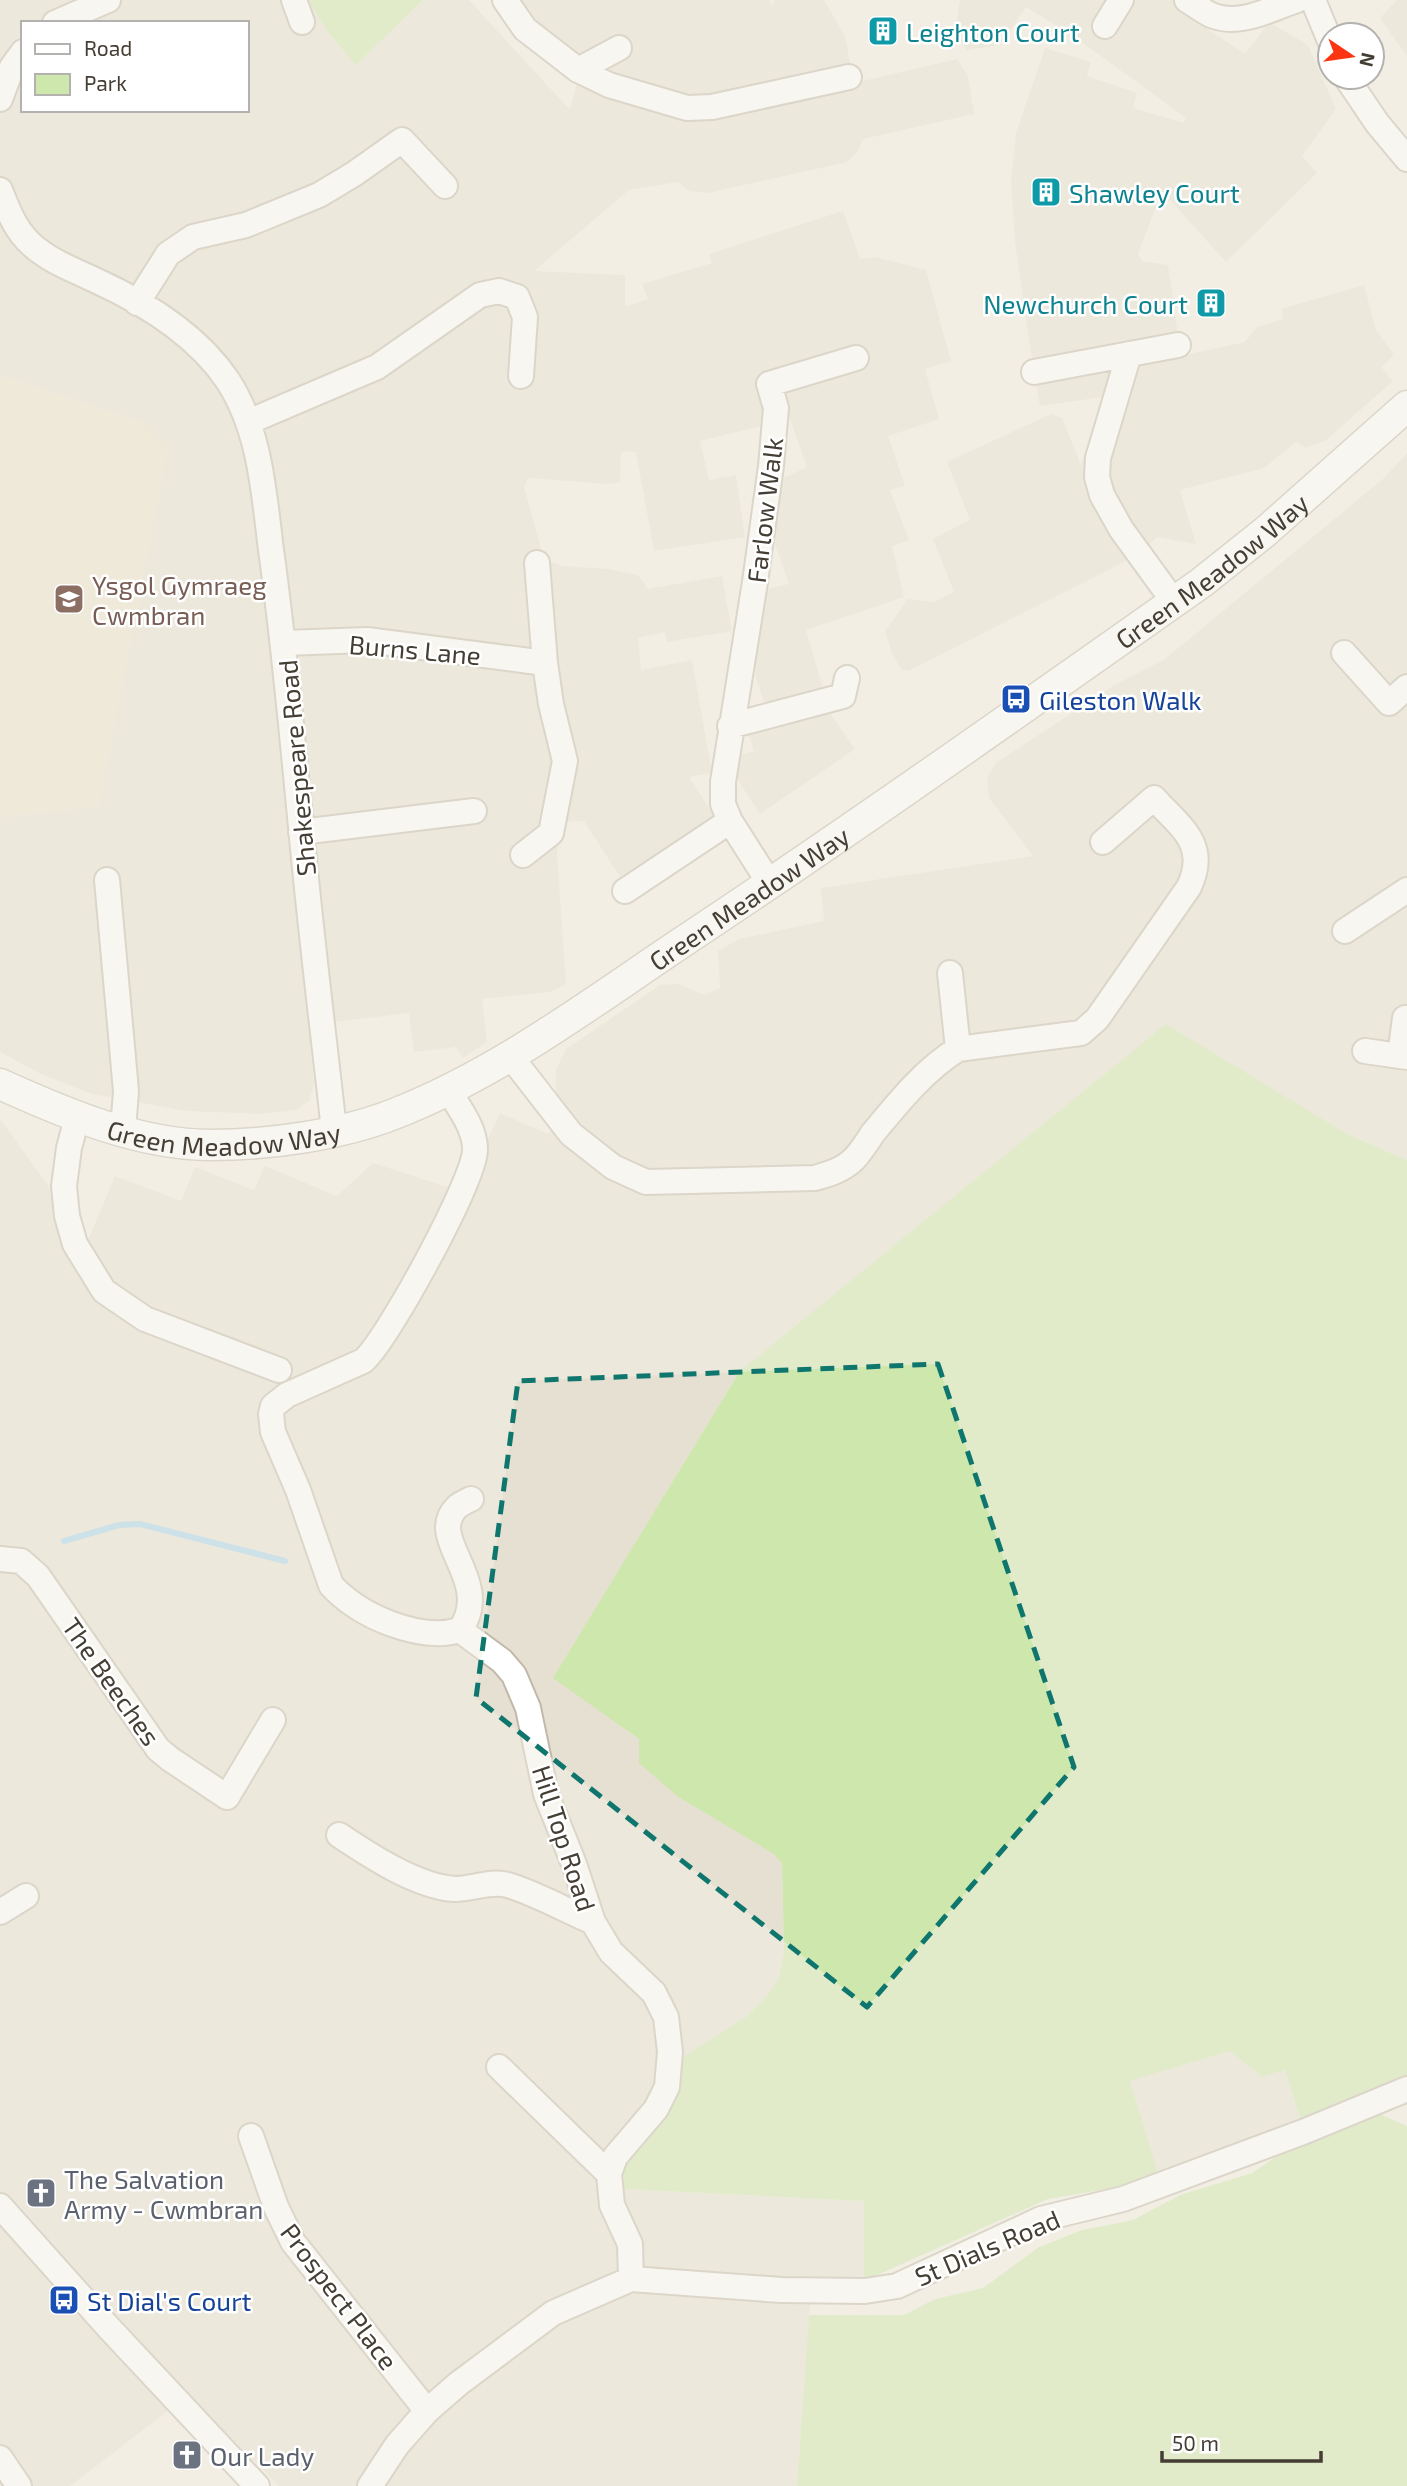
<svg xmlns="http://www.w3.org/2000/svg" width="1407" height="2486" font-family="'Exo 2',sans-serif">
<rect width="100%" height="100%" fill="#f2eee4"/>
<path fill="#e6e0d2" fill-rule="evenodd" d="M0,0H308L327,31L356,64L423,0H469L570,110L583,60L534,23L518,0H769L772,6L775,0H824L845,36L854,83L957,59L968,76L974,114L863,139L858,151L847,162L708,193L689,191L678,182L629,190L534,271L625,275V307L648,299L642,284L712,263L709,254L843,211L860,259L875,257L926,270L951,361L925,369L939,419L888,436L905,486L890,490L909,540L892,546L904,597L806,630L830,713L855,749L760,814L736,777L740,755L754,751L748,733L772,726L755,675L762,590L789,584L773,538L780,480L807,467L790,419L700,441L709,480L736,475L745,537L654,551L636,452L621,451L620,482L608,484L528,478L524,487L544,559L563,566L609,569L638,575L648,589L722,576L732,631L667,642L665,632L638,638L641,670L692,660L712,773L689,777L715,817L620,877L584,821L563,822L557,853L566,984L550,992L482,999L487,1042L463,1058L456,1047L414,1052L409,1013L309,1025L314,1085L309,1101L296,1110L261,1114L186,1111L92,1094L41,1074L0,1052V817L99,806L144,424L0,375ZM23,23H247V110H23Z
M960,0H1209L1196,21L1245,54L1269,22L1308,45L1336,109L1302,156L1317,173L1226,262L1162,191L1138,254L1142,261L1168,265L1181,356L1245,342L1257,327L1283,319L1281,309L1364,285L1376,330L1394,355L1381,367L1393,381L1325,441L1306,448L1296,442L1264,468L1180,490L1196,544L1157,537L1140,554L908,671L902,670L892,654L885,631L908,599L934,602L954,592L933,539L970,520L947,462L1051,414L1062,418L1081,465L1103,397L1040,406L1034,372L1015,242L1011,181L1016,133L1045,48L1091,62L1087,76L1137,93L1133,108L1184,123L1186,118L1072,35L1026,7L1000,45L967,50L958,38L956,24Z
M1397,0H1407V56L1380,18Z
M1407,453V1160L1347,1134L740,1371L554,1677L639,1739L779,1858L782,1863L784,1952L778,1980L768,1994L747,2016L734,2025L680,2078L666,2112L623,2170L624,2189L864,2201V2281L812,2282L797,2486H279L189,2395L70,2486H0V1119L49,1187L61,1235L89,1238L115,1176L181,1201L195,1167L254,1190L265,1166L337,1196L373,1163L463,1192L500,1113L548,1134L564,1112L556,1091V1070L566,1049L660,985L679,984L705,995L720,988L718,951L739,939L824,921L821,888L1033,856L989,798L987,778L996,763L1113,686L1165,659L1384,478Z
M1230,2051L1262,2077L1285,2070L1303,2127L1160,2180L1129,2081Z"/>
<path fill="#ece3ce" d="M0,375L144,424L168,448L99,806L0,817Z"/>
<path fill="#cde7ac" d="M308,0H423L356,65L327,31Z
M1166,1024L1347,1134L1407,1160V2083L1303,2127L1285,2070L1262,2077L1230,2051L1130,2081L1160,2180L1048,2199L864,2281V2201L624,2189L623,2164L666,2112L680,2083V2059L747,2016L768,1994L778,1980L784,1952L782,1863L774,1854L677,1796L639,1763V1739L553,1678L740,1371Z
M1380,2114L1407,2126V2486H797L809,2315H904L935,2299L983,2288L1039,2247L1082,2230L1133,2220L1180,2195L1252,2173L1286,2150L1341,2127Z"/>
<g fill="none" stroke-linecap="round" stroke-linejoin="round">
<path stroke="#9fd0f0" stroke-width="6" d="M64,1541L119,1525L140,1524L285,1561"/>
<g stroke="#c1b8aa" stroke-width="28">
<path id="minor" d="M294,0L302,22
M505,0L525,29L578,70L609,85L687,108L712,107L849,77
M1187,0C1195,5 1203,11 1211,15C1239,27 1270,9 1297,0
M1313,0L1330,41
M55,23L108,0
M1105,26L1121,0
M578,70L619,48
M1346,77L1377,123L1407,159
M0,99L12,67L23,52
M0,190C8,210 15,230 32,245C51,262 74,270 97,281C145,303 198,336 228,381C260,430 264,493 271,550C284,642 292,735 301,827C310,928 323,1029 334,1130
M137,303L168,254L193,237L246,225L319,195L354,174L402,140L445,186
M1129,354L1098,458L1097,477L1102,495L1121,529L1174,602
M1034,372L1178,345
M248,422L377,367L480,295L499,291L517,297L525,317L521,376
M537,563L545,663
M284,643L367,640L545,663L551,704L565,761L551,833L523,855
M1344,653L1389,703L1407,687
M730,726L843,696L847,678
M301,832L474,811
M107,880L126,1091L123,1130
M770,884L730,821L723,804V782L755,582L771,466L776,408L769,384L856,358
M625,891L730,821
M1345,931L1407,890
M950,973L958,1049
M1365,1051L1407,1057
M1400,1056L1405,1018
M511,1057L571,1134L613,1167L646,1182L815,1178C829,1174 843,1170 854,1159C861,1152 867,1142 873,1133C898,1103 924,1070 958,1049L1081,1033L1097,1019L1189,887C1209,844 1181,828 1154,798L1103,842
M449,1091C459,1108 475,1128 475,1149C476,1178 386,1343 363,1361L287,1395L273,1406L271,1414L273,1432L298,1490L331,1585C358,1616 420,1642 460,1630
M77,1118L69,1148L64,1186L67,1216L75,1244L104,1291L145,1319L279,1370
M0,1559L21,1561L38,1576L158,1749L170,1759L227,1797L273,1720
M460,1630L502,1661L514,1675L528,1708L546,1794L574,1864L593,1922L611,1952L654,1993L666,2017L670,2052L667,2087L656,2109L615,2157L609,2174L612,2205L630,2244L631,2279
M460,1630C495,1580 424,1539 457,1507C460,1504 467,1501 471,1499
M339,1835C369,1855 417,1887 455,1889C473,1889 491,1880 508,1885C537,1894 565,1910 593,1922
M0,1912L26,1896
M499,2067L609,2174
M251,2136L276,2207L293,2242L427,2411
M0,2206L109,2328L257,2486
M0,2458L19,2486
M370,2486L397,2445L427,2411L458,2384L553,2313L631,2279L781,2290L865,2291L897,2286L1041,2219L1123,2199L1303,2132L1407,2089"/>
</g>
<g stroke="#c1b8aa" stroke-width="33">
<g id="tertiary">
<path id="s1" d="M0,1084C64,1113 139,1145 211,1145C268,1145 341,1135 394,1114C499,1073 591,1003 684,941C859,825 1029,704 1201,583L1265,532L1407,406"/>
</g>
</g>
<use href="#minor" stroke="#fff" stroke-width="24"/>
<use href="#tertiary" stroke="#fff" stroke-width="30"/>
</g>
<path d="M0 0H1407V2486H0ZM938,1364L1074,1767L867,2007L476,1698L518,1381Z" fill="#f2eee4" fill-opacity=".55" fill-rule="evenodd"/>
<path fill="none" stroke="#0f766e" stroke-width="5" stroke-dasharray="14 9" stroke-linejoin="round" d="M938,1364L1074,1767L867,2007L476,1698L518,1381Z"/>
<defs>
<g id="building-square" transform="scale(1.575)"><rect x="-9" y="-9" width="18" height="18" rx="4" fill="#0f9aa8" stroke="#fff"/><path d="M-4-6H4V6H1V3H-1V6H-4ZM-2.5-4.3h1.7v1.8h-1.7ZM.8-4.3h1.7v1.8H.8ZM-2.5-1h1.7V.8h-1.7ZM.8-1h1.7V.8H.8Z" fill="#fff"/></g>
<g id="school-square" transform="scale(1.575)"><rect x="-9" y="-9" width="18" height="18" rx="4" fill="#8d6e63" stroke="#fff"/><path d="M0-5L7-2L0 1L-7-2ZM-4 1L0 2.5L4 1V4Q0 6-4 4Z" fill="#fff"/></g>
<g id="bus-square" transform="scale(1.575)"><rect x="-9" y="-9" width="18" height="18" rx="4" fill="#1a4fb4" stroke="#fff"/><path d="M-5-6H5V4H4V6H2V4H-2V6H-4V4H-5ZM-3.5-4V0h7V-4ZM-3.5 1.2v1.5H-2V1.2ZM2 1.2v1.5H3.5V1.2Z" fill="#fff"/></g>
<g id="church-square" transform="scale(1.575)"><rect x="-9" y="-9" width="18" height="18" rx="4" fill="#6b7280" stroke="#fff"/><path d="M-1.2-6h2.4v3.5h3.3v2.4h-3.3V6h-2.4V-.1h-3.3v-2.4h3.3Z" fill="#fff"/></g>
</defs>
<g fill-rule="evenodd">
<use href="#building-square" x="883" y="31"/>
<use href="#building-square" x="1046" y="192"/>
<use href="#building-square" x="1211" y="303"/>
<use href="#school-square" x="69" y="599"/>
<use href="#bus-square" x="1016" y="699"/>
<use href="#church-square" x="41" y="2193"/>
<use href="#bus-square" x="64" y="2300"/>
<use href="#church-square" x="187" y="2455"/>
</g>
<g text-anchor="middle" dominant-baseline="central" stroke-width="5" stroke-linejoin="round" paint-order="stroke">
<g font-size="26" fill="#0d838f" stroke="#fff" text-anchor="start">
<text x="906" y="31">Leighton Court</text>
<text x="1069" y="192">Shawley Court</text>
<text x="1188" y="303" text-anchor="end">Newchurch Court</text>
</g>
<g font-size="26" fill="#443e34" stroke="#fff">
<text transform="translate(764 510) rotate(-83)">Farlow Walk</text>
<text stroke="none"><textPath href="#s1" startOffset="1391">Green Meadow Way</textPath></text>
<text transform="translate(415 649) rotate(5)">Burns Lane</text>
<text transform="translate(296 768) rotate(-95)">Shakespeare Road</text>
<text stroke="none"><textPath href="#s1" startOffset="824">Green Meadow Way</textPath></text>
<text stroke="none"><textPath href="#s1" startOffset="234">Green Meadow Way</textPath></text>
<text transform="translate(112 1681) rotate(55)">The Beeches</text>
<text transform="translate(565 1838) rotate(72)">Hill Top Road</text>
<text transform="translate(987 2247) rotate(-23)">St Dials Road</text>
<text transform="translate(340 2296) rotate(53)">Prospect Place</text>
</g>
<g font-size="26" fill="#785e54" stroke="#fff" text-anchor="start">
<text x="92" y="584">Ysgol Gymraeg<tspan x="92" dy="30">Cwmbran</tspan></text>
</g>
<g font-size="26" fill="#164399" stroke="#fff" text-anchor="start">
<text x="1039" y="699">Gileston Walk</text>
<text x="87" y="2300">St Dial's Court</text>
</g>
<g font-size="26" fill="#5b616d" stroke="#fff" text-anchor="start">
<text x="64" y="2178">The Salvation<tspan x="64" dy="30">Army - Cwmbran</tspan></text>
<text x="210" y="2455">Our Lady</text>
</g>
</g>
<rect x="21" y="21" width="228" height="91" fill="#ffffff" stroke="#b4b2ae" stroke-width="2"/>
<rect x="35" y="44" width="35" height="10" fill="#ffffff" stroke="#b4b2ae" stroke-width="2"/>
<text x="84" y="56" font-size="21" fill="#443e34">Road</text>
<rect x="35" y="74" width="35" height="21" fill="#cde7ac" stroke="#b4b2ae" stroke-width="2"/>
<text x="84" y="91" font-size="21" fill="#443e34">Park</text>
<g transform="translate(1351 56) rotate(103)"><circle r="33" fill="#ffffff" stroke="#b4b2ae" stroke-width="2"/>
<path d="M0-5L12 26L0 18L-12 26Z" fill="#fb3412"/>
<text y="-10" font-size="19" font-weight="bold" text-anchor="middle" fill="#443e34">N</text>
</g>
<path d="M1162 2451v10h159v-10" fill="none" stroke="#443e34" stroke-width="3.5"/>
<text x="1172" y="2451" font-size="21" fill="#443e34" stroke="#ffffff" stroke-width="5" paint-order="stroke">50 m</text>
</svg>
